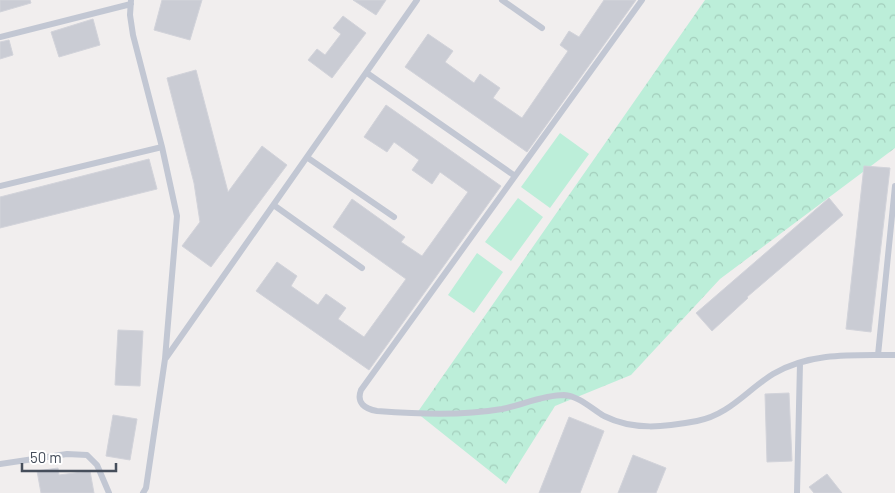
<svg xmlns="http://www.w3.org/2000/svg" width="895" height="493" font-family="Barlow,sans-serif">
<defs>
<pattern id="forest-crowns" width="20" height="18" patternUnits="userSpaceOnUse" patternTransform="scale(1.25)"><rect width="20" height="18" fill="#bceed9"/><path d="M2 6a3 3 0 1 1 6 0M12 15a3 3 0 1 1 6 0" fill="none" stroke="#a3cebc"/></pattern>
</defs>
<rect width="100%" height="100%" fill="#f1eeee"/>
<path fill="url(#forest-crowns)" d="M705,0H895V148L720,279L631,375L555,406L506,484L417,413Z"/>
<path fill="#bceed9" d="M560,133L589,154L550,208L521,187Z
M518,198L543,217L511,261L485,242Z
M477,253L503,272L474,313L448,295Z"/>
<path fill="#caccd4" stroke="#d2d3da" d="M0,0H30L31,3L0,12Z
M162,0H202L190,40L154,30Z
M353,0H386L376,15Z
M604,0H636L527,152L405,67L428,34L453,51L445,62L474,83L480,74L500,88L493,98L522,118L568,51L560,45L569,31L579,37Z
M343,16L366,33L332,78L308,60L317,49L325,55L341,34L333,28Z
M93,19L100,45L59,57L51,32Z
M9,40L13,55L0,59V42Z
M196,70L228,192L262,146L287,165L211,267L182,246L200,222L194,183L167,78Z
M386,105L501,186L369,370L256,291L277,262L297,276L291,286L318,305L326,294L346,308L338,319L364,337L406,279L333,227L352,199L405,237L401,242L422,256L468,192L440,172L432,184L412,170L419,160L394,142L387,152L364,137Z
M149,159L157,189L0,228V197Z
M864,166L890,168L871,332L846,329Z
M829,198L843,215L747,297L748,298L712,331L696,313Z
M118,330L143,331L140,386L115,385Z
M789,393L792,461L767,462L765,394Z
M113,415L137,419L130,460L106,456Z
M569,417L604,431L580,493H539Z
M633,455L666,468L656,493H618Z
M58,468L59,475L90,471L94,493H41L37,471Z
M827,474L842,493H814L809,487Z"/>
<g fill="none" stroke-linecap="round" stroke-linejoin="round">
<path stroke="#c2c7d3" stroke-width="6" d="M131,0L130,15L133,35L162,147L177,216L165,359L146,488L143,493
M502,0L542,28
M642,0L361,390C356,403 365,409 377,411C418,414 461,416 502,409C522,405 543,395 564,395C579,396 592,409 604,416C634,431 665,427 697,421C729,415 747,390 773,374C810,352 854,355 895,355
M0,37L131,4
M367,73L515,176
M308,158L394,217
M0,186L162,147
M275,206L362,268
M878,355L895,186
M166,358L417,0
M0,464L67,454L87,455L97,465L109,493
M797,493L800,363"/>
</g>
<path d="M22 463v8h94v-8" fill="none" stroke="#464e5b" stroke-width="2.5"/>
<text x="30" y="463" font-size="15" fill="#464e5b" stroke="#ffffff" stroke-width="4" paint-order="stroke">50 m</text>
</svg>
